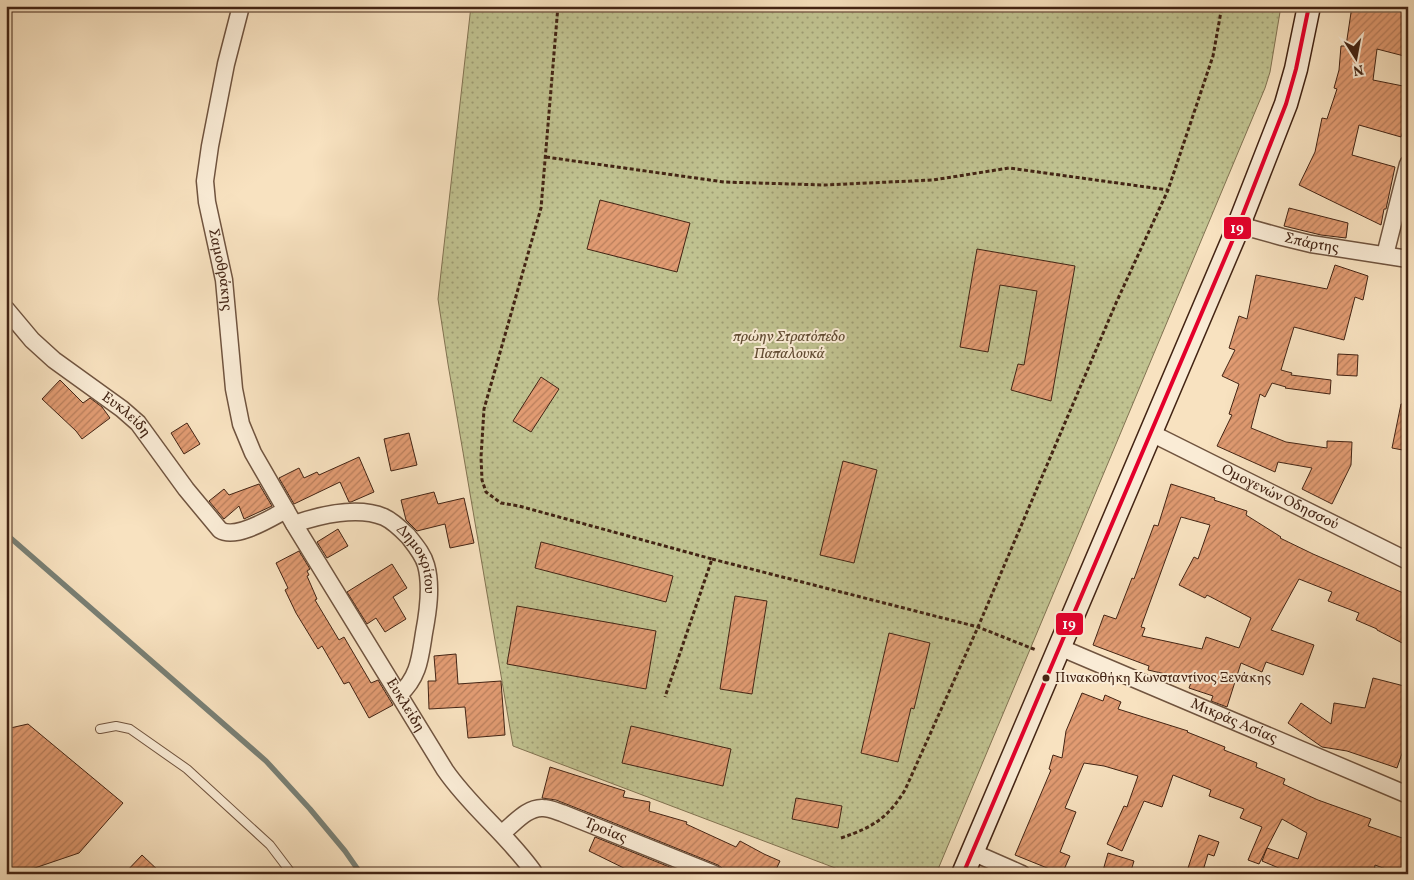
<svg xmlns="http://www.w3.org/2000/svg" width="1414" height="880" font-family="Vollkorn,serif">
<defs>
<pattern id="park-dots" width="8" height="8" patternUnits="userSpaceOnUse" patternTransform="scale(1.25)"><rect width="8" height="8" fill="#c0c290"/><path d="M2 2h.1M6 6h.1" fill="none" stroke="#9e9d74" stroke-width="1.8" stroke-linecap="round"/></pattern>
<pattern id="building-hatch" width="6" height="6" patternUnits="userSpaceOnUse" patternTransform="scale(1.25)"><rect width="6" height="6" fill="#e19b72"/><path d="M-1 1l2-2M0 6l6-6M5 7l2-2" fill="none" stroke="#b87e5c"/></pattern>
</defs>
<rect width="100%" height="100%" fill="#f8e2c0"/>
<filter id="stains"><feTurbulence type="fractalNoise" baseFrequency=".004" numOctaves="4"/><feColorMatrix values="0 0 0 0 .2 0 0 0 0 .09 0 0 0 0 .02 0 0 0 .5 -.17"/></filter>
<radialGradient id="worn" r=".72"><stop offset=".6" stop-color="#630" stop-opacity="0"/><stop offset="1" stop-color="#630" stop-opacity=".3"/></radialGradient>
<path fill="url(#park-dots)" stroke="#827352" d="M471,6H1281L1270,72L1265,88L936,874H851L513,746L448,364L438,299Z"/>
<g fill="none" stroke-linecap="round" stroke-linejoin="round">
<path stroke="#798075" stroke-width="5.5" d="M6,534L266,761L310,809L345,851L361,874"/>
</g>
<path fill="url(#building-hatch)" stroke="#432414" fill-rule="evenodd" d="M1352,6H1387L1408,12V57L1377,49L1373,80L1408,87V114L1401,137L1359,125L1352,155L1395,167L1386,209H1384L1381,225L1299,185L1315,152L1322,118L1327,119L1337,89L1334,88L1339,70L1341,46H1346Z
M600,200L690,223L677,272L587,249Z
M1289,208L1348,223L1346,238L1321,235L1284,226Z
M977,249L1075,266L1051,401L1011,390L1018,364L1024,365L1037,291L1000,285L988,352L960,347Z
M1335,265L1368,276L1363,300L1355,297L1344,340L1294,327L1281,370L1292,373L1291,375L1331,380L1330,394L1285,388L1286,387L1272,383L1265,397L1260,394L1251,428L1286,442L1327,448V441L1352,442L1351,465L1332,504L1302,489L1312,468L1278,462L1275,472L1217,446L1232,415L1229,414L1239,384L1222,376L1235,350L1229,348L1239,316L1247,319L1256,275L1327,289Z
M1338,354L1358,355L1357,376L1337,375Z
M541,377L559,389L531,432L513,421Z
M60,380L83,403L90,398L102,407L110,418L82,439L76,431L42,399Z
M1401,404H1408V451L1392,448Z
M187,423L200,444L184,454L171,433Z
M409,433L417,465L391,471L384,439Z
M359,457L374,492L351,502H349L340,482L294,504L279,478L299,468L304,478L317,472L319,475Z
M843,461L877,470L854,563L820,555Z
M259,484L272,506L244,519L239,506L224,519L209,501L224,489L229,495Z
M1171,484L1215,498L1214,500L1247,511L1246,515L1281,537L1280,538L1313,554L1408,595V646L1377,630V629L1356,620L1359,613L1328,601L1332,592L1299,579L1271,630L1314,645L1303,675L1266,662L1262,672L1241,663L1227,707L1211,701L1213,696L1189,688L1192,680L1148,670L1149,666L1093,645L1104,615L1116,619L1132,578L1134,579L1154,525L1158,526ZM1181,517L1210,525L1198,559L1194,557L1179,585L1205,598L1207,595L1251,618L1239,648L1206,637L1202,649L1142,636L1145,628L1141,627Z
M434,492L438,504L464,498L474,543L450,548L445,524L417,531L406,520L401,500Z
M338,529L348,546L327,558L317,542Z
M541,542L673,576L666,602L535,568Z
M299,551L310,569L307,571L309,575L307,576L317,599L315,600L339,640L344,637L371,683L378,680L393,705L369,718L349,682L344,684L322,646L318,649L296,613L285,590L288,588L276,563Z
M392,564L407,588L393,597L406,619L385,632L376,618L367,624L347,592Z
M735,596L767,601L752,694L720,689Z
M517,606L656,631L646,689L507,664Z
M889,633L930,643L914,709L911,708L898,762L861,753Z
M456,654L458,684L501,681L505,735L468,738L465,707L429,709L428,681H436L434,656Z
M1373,678L1408,687V736L1397,768L1347,751L1322,747L1288,723L1301,703L1331,724L1334,703L1365,708Z
M1082,693L1103,701L1105,695L1121,702L1118,709L1188,731L1187,732L1225,747L1224,750L1257,763L1256,767L1285,779L1283,784L1318,800L1371,819L1368,826L1408,840V874H1399L1375,865L1374,874H1293L1262,861L1267,848L1259,864L1248,860L1262,827L1240,818L1244,809L1209,796L1211,790L1173,775L1162,807L1144,801L1122,851L1107,844L1124,806L1127,807L1138,776L1104,766L1084,763L1065,808L1076,812L1060,852L1070,856L1062,874L1015,855L1051,770L1049,769L1053,755L1062,758L1066,731ZM1282,819L1307,833L1298,859L1267,848Z
M28,724L123,803L79,853L17,874H6V729Z
M631,726L731,749L723,786L622,763Z
M550,767L625,791L623,797L650,802L649,811L687,822L686,824L736,847L740,841L764,854L780,861L774,874H724L722,868L718,865L584,811L556,800L542,798Z
M796,798L842,806L838,828L792,819Z
M1199,835L1219,842L1214,856L1208,854L1202,874H1186Z
M595,837L687,874H636L589,851Z
M1108,853L1134,861L1130,874H1102Z
M142,855L162,874H124Z"/>
<g fill="none" stroke-linecap="round" stroke-linejoin="round">
<g stroke="#70543f" stroke-width="10">
<path id="lane" d="M100,729L116,726L130,729L187,769L270,845L292,874"/>
</g>
<g stroke="#70543f" stroke-width="19">
<g id="street">
<path id="s1" d="M241,6L226,64L210,146L205,181L207,202L224,280L234,389L241,424L253,453L294,524L445,770C471,808 509,836 535,874"/>
<path id="s2" d="M1239,225L1282,237L1311,244L1408,259"/>
<path d="M1385,255L1408,164"/>
<path id="s3" d="M6,309L32,340L54,360L122,409L138,423L186,489L220,530C236,540 271,518 286,510"/>
<path id="s4" d="M1151,433L1408,561"/>
<path id="s5" d="M294,524C320,515 358,506 384,517C393,521 401,529 408,536C415,545 423,554 426,565C432,586 428,612 424,633C420,658 419,677 399,695"/>
<path id="s6" d="M1059,647L1408,795"/>
<path id="s7" d="M502,833C514,824 527,807 543,808C549,808 556,811 562,813L714,874"/>
<path d="M972,852L1022,874"/>
</g>
</g>
<g stroke="#432414" stroke-width="25">
<path id="secondary" d="M963,874L1234,237L1286,104L1296,69L1309,6"/>
</g>
<path stroke="#432414" stroke-width="3" stroke-dasharray="4 2.5" stroke-linecap="butt" d="M558,6L541,208L484,409L481,457L482,480L486,492L501,503L519,506L712,559L665,697
M546,157L724,182L825,185L933,180L1009,168L1168,190
M712,559L978,627L1036,650
M841,838C873,827 887,819 905,790L978,627L1116,303L1168,190L1213,56L1222,6"/>
<use href="#lane" stroke="#faecd6" stroke-width="8"/>
<use href="#street" stroke="#faecd6" stroke-width="16"/>
<use href="#secondary" stroke="#faecd6" stroke-width="22"/>
<g stroke="#faecd6" stroke-width="8">
<path id="bus-1" d="M963,874L1234,237L1286,104L1296,69L1309,6"/>
</g>
<use href="#bus-1" stroke="#e4002b" stroke-width="4"/>
</g>
<circle fill="#432414" stroke="#faecd6" stroke-width="2" cx="1046" cy="678" r="4.5"/>
<g text-anchor="middle" dominant-baseline="central" stroke-width="4" stroke-linejoin="round" paint-order="stroke">
<g font-size="14" fill="#432414" stroke="#faecd6" text-anchor="start">
<text x="1055" y="678">Πινακοθήκη Κωνσταντίνος Ξενάκης</text>
</g>
<g font-size="15" fill="#432414" stroke="#faecd6">
<text stroke="none"><textPath href="#s2" startOffset="75">Σπάρτης</textPath></text>
<text stroke="none"><textPath href="#s1" startOffset="269">Σαμοθράκης</textPath></text>
<text stroke="none"><textPath href="#s3" startOffset="161">Ευκλείδη</textPath></text>
<text stroke="none"><textPath href="#s4" startOffset="144">Ομογενών Οδησσού</textPath></text>
<text stroke="none"><textPath href="#s5" startOffset="148">Δημοκρίτου</textPath></text>
<text stroke="none"><textPath href="#s1" startOffset="751">Ευκλείδη</textPath></text>
<text stroke="none"><textPath href="#s6" startOffset="190">Μικράς Ασίας</textPath></text>
<text stroke="none"><textPath href="#s7" startOffset="116">Τροίας</textPath></text>
</g>
<g font-size="15" font-style="italic" fill="#624c33" stroke="#faecd6">
<text x="789" y="337">πρώην Στρατόπεδο<tspan x="789" dy="17">Παπαλουκά</tspan></text>
</g>
</g>
<g stroke="#faecd6" stroke-width="2">
<rect x="1223" y="216" width="29" height="24" rx="5" fill="#e4002b"/>
<rect x="1055" y="612" width="29" height="24" rx="5" fill="#e4002b"/>
</g>
<g font-size="14" text-anchor="middle" font-weight="bold" fill="#fff">
<text x="1237" y="233">19</text>
<text x="1069" y="629">19</text>
</g>
<rect width="1414" height="880" fill="none" stroke="#f8e2c0" stroke-width="25"/>
<rect x="8" y="8" width="1399" height="865" fill="none" stroke="#432414" stroke-width="2.5"/>
<rect x="12" y="12" width="1389" height="855" fill="none" stroke="#432414"/>
<g transform="translate(1356 58) rotate(169)" stroke="#faecd6" stroke-width="4" paint-order="stroke">
<path d="M0-4L9 19L0 12L-9 19Z" fill="#432414"/>
<text y="-8" font-size="14" font-weight="bold" text-anchor="middle" fill="#432414">N</text>
</g>
<rect width="100%" height="100%" filter="url(#stains)"/>
<rect width="100%" height="100%" fill="url(#worn)"/>
</svg>
